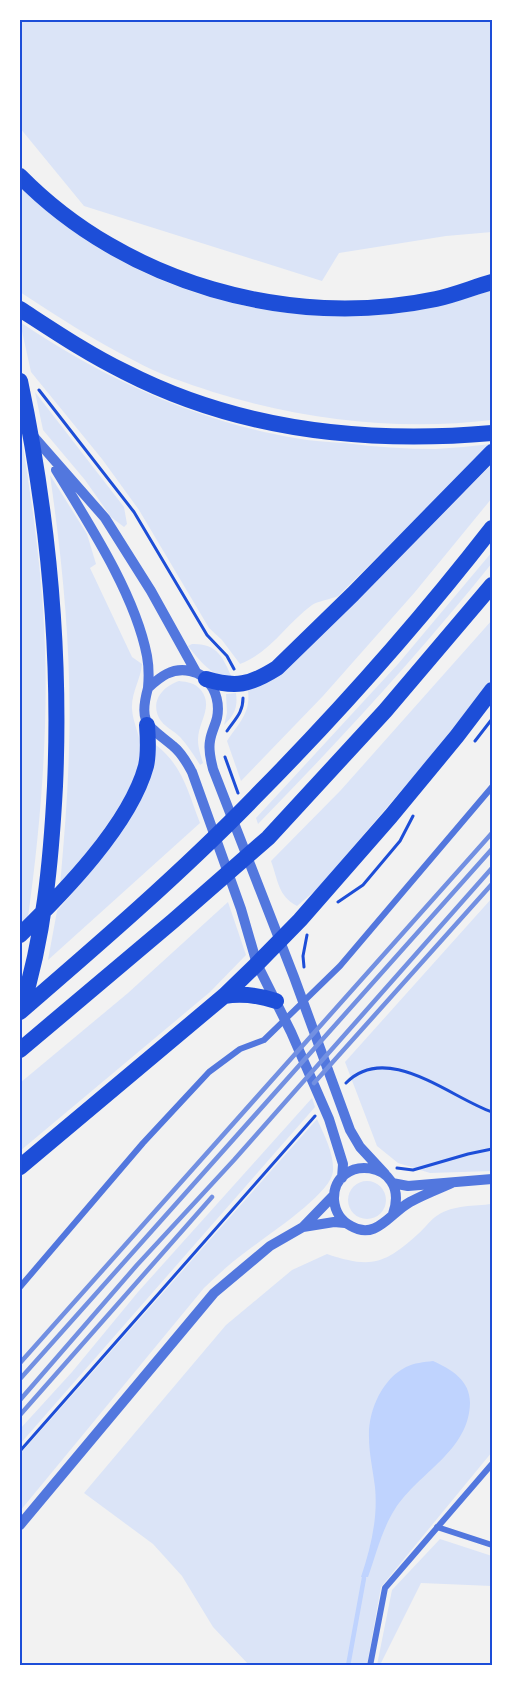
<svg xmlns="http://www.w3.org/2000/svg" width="512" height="1685" font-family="Bitter,serif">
<rect width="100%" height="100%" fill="#f2f2f2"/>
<path fill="#dbe4f7" d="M20,20H492V232L446,236L339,253L322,281L84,206L20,128Z
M20,187C120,285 262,329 400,313C431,309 463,300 492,290V420C399,431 303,420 213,392C186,383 158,374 133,360C93,340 57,316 20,292Z
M20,322C103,378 195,421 295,438C311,441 328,442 345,443C375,447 406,449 436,449C454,448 472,446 491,444L338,596C331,599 315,602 312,605C286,624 271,652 240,664L222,640L209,628L139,510L102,459L31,372Z
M35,392L124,507L127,524L124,527L111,517L85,480L43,430Z
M20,438L22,440C33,509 43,579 45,649C48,736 40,831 28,917L20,925Z
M492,464V498L415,592L323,696L241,781L227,741C238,724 251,713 248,691L269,680L351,607Z
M50,475L87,534L96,564L90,568L132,657L142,664C141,679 131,693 132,709C133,723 140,735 141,749C141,789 85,855 60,886C64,840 68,794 69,749C72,657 63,566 50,475Z
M492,552V563C419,654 340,740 258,824L256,818L398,664Z
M492,620V677L488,684L424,764L317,889L297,906C278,896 278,880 271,861L341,790Z
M192,644C217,643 223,657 232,678C212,677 200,661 188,646Z
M179,681C188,682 195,683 201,690C214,707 198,722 198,740C198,748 201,756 203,763L200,765C194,755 188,746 180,737C173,730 164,727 159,718C150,700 164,686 179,681Z
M236,693C238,708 234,715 224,725L227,713L226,694Z
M156,745C183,766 188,792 200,823L48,960L57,911L98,863Z
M492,898V1171L430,1173L398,1163L377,1146L345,1062Z
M228,902L246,955L210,992L20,1151V1083L128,993Z
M312,1098L315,1107L20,1444V1429L72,1372L138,1292Z
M317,1119C324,1135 334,1153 333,1171C332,1195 258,1241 239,1257C227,1266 216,1277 204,1288L20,1511V1454Z
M348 1200a19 19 0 1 1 38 0a19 19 0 1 1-38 0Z
M492,1204V1452L381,1587L367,1665H249L213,1627L182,1576L153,1544L84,1493L226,1325L292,1270L327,1254C371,1269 385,1264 418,1234C425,1228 431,1219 438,1215C453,1205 475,1206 492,1204Z
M440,1539L492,1556V1586L421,1583L380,1665H377L392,1590Z"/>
<path fill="#bfd3fe" d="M433,1361C451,1369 470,1380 470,1403C469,1451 419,1472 395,1509C382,1529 376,1555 368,1577H361C371,1547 378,1518 375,1487C373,1470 369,1454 369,1437C368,1411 382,1379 406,1367C414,1363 424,1362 433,1361Z"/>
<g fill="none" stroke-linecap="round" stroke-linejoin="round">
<path stroke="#bfd3fe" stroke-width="4.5" d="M348,1666L364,1578"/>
<path stroke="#1d4ed8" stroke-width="3" d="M39,390L134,512L207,635L227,656L234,669
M227,731C235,719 243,713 243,698
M475,741L492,719
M225,757L238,793
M338,902L363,885L400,841L413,816
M304,967L303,956L307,935
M346,1083C387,1041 451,1098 492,1112
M397,1168L413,1170L468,1154L492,1149
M20,1451L315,1116"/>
<path stroke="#5277de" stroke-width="6" d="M20,1287L143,1143L209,1072L240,1049L264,1040L340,966L492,787
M437,1527L492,1545
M370,1666L385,1588L492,1464"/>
<path stroke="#5277de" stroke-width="10" d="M20,421L105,518L151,591L196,672
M56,470C89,524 135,594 147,656C149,667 149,677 148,688
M342,1178L343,1164L329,1119L291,1032L257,964L241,909L192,772C187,763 182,753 173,746C148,725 138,724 148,688C160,677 172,667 190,671C211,675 221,698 217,718C215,726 211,733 210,741C208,751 211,760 213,769L294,977L350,1130L360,1147L385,1174
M392,1183L408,1186L492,1179
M393,1214C412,1159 332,1152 334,1200C335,1211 341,1221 351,1226C376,1241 390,1213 410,1202C423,1195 438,1189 452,1183
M303,1227L334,1222L345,1223
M20,1525L214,1293L270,1246L303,1227L334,1195"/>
<path stroke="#1d4ed8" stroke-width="16" d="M20,176C125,283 289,330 436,299C455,295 474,287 492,282
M20,309C54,331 88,354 125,372C238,430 367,444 492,433
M20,381C48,514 61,650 55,786C51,862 44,937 21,1010
M206,679C236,688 250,685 277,668L353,594L492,452
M20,935C62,894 130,825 146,766C149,753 148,738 147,725
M224,996C243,993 258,995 276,1001
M20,1012C100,943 181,873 255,797C339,712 419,622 492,528
M20,1050L173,921L268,838L385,711L492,585
M20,1167L224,996L257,964L300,920L391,816L457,736L492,690"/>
<path stroke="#7290e2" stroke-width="4.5" d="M314,1083L492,884
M20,1363L492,833
M20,1379L492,849
M20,1400L137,1265L234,1160L492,868
M20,1415L212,1197"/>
</g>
<rect width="512" height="1685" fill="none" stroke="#ffffff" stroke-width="42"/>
<rect x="21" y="21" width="470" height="1643" fill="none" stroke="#1d4ed8" stroke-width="2"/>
</svg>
